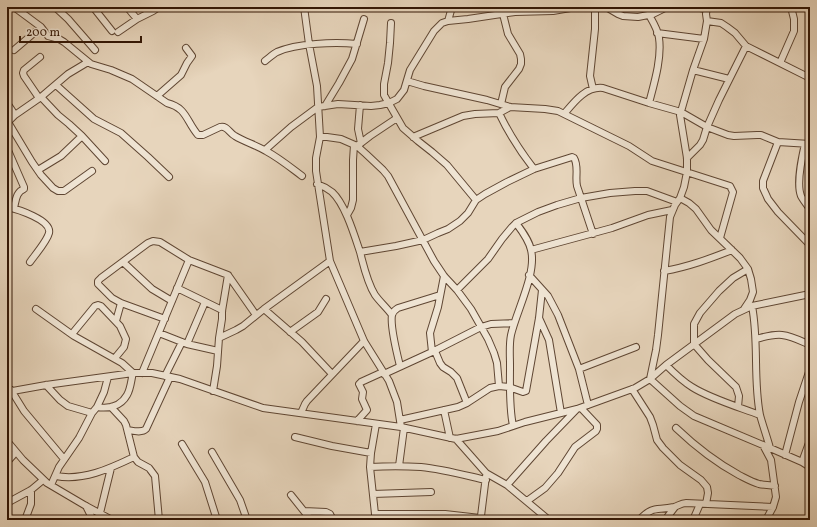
<svg xmlns="http://www.w3.org/2000/svg" width="817" height="527" font-family="Vollkorn,serif">
<rect width="100%" height="100%" fill="#e7d5bc"/>
<filter id="stains"><feTurbulence type="fractalNoise" baseFrequency=".005" numOctaves="4"/><feColorMatrix values="0 0 0 0 .2 0 0 0 0 .09 0 0 0 0 .02 0 0 0 .5 -.17"/></filter>
<radialGradient id="worn" r=".72"><stop offset=".6" stop-color="#630" stop-opacity="0"/><stop offset="1" stop-color="#630" stop-opacity=".3"/></radialGradient>
<g fill="none" stroke-linecap="round" stroke-linejoin="round">
<g stroke="#5f4633" stroke-width="8">
<path id="minor" d="M14,7L41,27L48,36L59,39L64,42L91,64L111,70L132,79L167,103C187,108 186,121 198,135H203L220,127C227,125 229,133 235,136C245,142 256,145 266,151C279,158 290,167 302,176
M55,7L68,19L95,50
M93,7L112,31
M127,7L137,19
M304,7L309,44L317,86L320,137L316,158V171L330,261L364,341L389,381L397,402L401,427
M694,7L706,9
M448,21L452,7
M707,21L721,23L727,27L735,33L746,46L810,78
M391,23L390,43L388,63L384,84V95L403,128L418,141L432,152L447,165L476,200
M118,32L137,19L153,11L159,7
M657,33L704,39
M14,50L41,27
M265,61C269,58 273,54 277,52C297,43 335,42 357,44
M780,63L794,31V19L791,7
M693,70L729,79
M407,81L424,86L487,100L510,107L545,109L558,111L629,146L652,161L730,186L733,192L720,238
M56,85L94,119L121,133L148,157L169,177
M593,89L590,76L595,29V8
M157,96L181,75L187,63L192,56L186,48
M41,97L58,115L69,124L82,136L105,161
M39,98L24,76L23,73L24,70L40,57
M7,103L15,115
M649,103C654,84 662,58 659,38C658,30 653,22 649,15
M501,104L505,87L519,69L521,64V59L520,54L508,34L503,14
M360,105L358,129L361,143
M325,106L339,83L352,59L364,19
M499,113C509,134 520,151 534,169
M564,114C574,102 586,86 603,88L649,103L681,112L707,127L728,135L734,136L757,135H761L778,142L810,144
M8,122L32,162L41,175L53,188L58,191H64L92,171
M7,123L15,115L41,97L68,74L88,62
M320,137H327L341,139L357,146L366,154L383,170L388,176L401,200L434,261L444,276L457,290L471,309L488,339L494,353L497,363L499,386
M413,137L463,116L475,114L499,113L510,107
M778,142L763,181V188L768,199L778,212L810,245
M805,144C802,157 796,183 801,196C803,200 807,205 810,209
M357,146L370,136L397,118
M7,148L24,187V189C16,192 16,200 14,208
M265,150L291,127L318,107L338,104L371,106L380,105L389,103L397,99L404,90L410,70L434,31L442,23L448,21L468,19L515,12L553,11L576,7H606L618,14L623,16L638,17L653,14L667,7
M687,158L700,145L703,140L707,127L719,100L746,46
M38,170L61,156L82,136
M317,184C323,186 327,188 332,192C345,204 354,234 360,252L396,246L423,240L438,233L448,229L460,221L468,213L476,200L485,194L507,182L534,169L572,157L574,158C579,166 575,177 577,186L593,234
M680,198L689,203L696,209L711,230L740,258L748,269L751,279L753,292L750,300L744,309
M7,207C17,209 52,220 49,233C47,241 35,255 30,262
M347,215L351,208L353,200V160L354,145
M531,250L612,228L648,215L672,210
M360,252C364,267 367,282 375,295C380,302 387,308 392,315
M123,262L152,289L172,301
M664,271C688,267 709,259 732,250
M529,275L548,296L558,315L579,369L588,405
M177,288L220,309L222,311
M457,290L488,259L502,239L512,227L516,223L538,212L557,205L581,198L610,193L635,191H647L677,202
M752,306C759,342 753,379 760,415C763,426 767,437 770,448
M36,309L74,336L122,363L133,373C131,380 131,388 127,395C121,406 109,409 97,407
M264,309L302,342L332,374
M539,318L549,340L561,413
M165,319L121,303L112,298L98,284V281L101,278L148,243L153,241L160,242L189,260L228,275L256,315
M116,321L121,303
M290,332L318,312L326,299
M159,333L187,344L218,351
M72,334L95,306L98,305L101,306L120,326L126,339L124,347L115,358
M219,338L222,319V311L228,275
M756,339C764,337 773,334 782,335C792,336 801,341 810,345
M187,344L205,302
M435,351L440,363L443,367L451,372L457,378L467,403
M432,352L430,333L438,307L444,276
M666,365C674,373 682,381 692,387C711,399 739,407 760,415
M400,366C397,354 390,326 392,315C393,311 395,310 398,308L440,295
M579,369L636,347
M142,373L189,260
M384,374L432,352L481,327L491,324L514,323
M165,376L182,342
M650,379L656,350L658,335L670,217L675,205L680,198L684,187L687,172V158L680,115L693,70L704,39L707,21L706,14L707,7
M650,379L680,406L694,416L770,448L802,462L810,467
M46,385L60,400L68,406L92,413
M632,389L650,417L653,425L657,440L663,448L680,465L701,480L707,487L708,493L706,504
M11,390L24,411L64,459
M213,391L217,366L219,338L236,330L243,326L264,309L330,261
M7,392L46,385L133,373H152L180,379L263,408L401,427L456,439L498,431L525,422L577,409L635,388L650,379L666,365L735,314L752,306L810,294
M111,407L124,421L126,425L134,457L138,462L149,468L155,476L159,520
M738,407L739,396L736,387L708,360L694,344V324L700,313L719,291L733,278L748,269
M444,410L450,438
M301,413L305,404L307,401L364,341
M400,420L458,407L467,403L490,388L499,386L509,387L523,392L526,391L539,318L542,290
M357,421L367,410L362,399L363,392L359,384L361,382L383,372
M513,426C509,406 510,386 510,365C510,355 509,345 511,335C516,312 537,273 531,250C529,240 522,231 516,223
M676,428C696,447 715,462 739,475C745,478 752,482 759,484C764,485 770,485 775,486
M128,430C134,431 142,433 146,429L170,377
M295,437L332,446L371,453
M456,439L486,473L507,485L549,520
M7,441L23,460L47,483L86,506L112,520
M182,444L205,482L217,520
M763,445L771,460L776,497L773,507L766,520
M212,452L240,500L247,520
M785,455L799,402L810,369
M7,462L16,452
M802,462L810,440
M399,466L404,428
M370,467C387,466 404,466 421,467C442,469 464,475 486,480
M56,476C83,481 109,469 134,457
M51,485L59,467L79,438L92,413L97,407L104,392L108,377
M507,485L546,441L576,410
M373,494L431,492
M291,495L311,520
M527,501L545,488L558,473L575,447L596,431L597,429V425L581,408
M7,503L31,490L43,480
M86,506L93,520
M304,511L326,512L330,514L333,520
M100,513L111,468
M375,514H445L480,518
M25,520L31,504V490
M375,520V514L370,467L371,453L376,424
M479,520L481,516L486,476
M639,520C654,505 655,511 674,507C678,506 681,503 686,503L773,507
M665,520L675,507
M693,520L700,504"/>
</g>
<use href="#minor" stroke="#efe4d3" stroke-width="6"/>
</g>
<rect width="817" height="527" fill="none" stroke="#e7d5bc" stroke-width="24"/>
<rect x="8" y="8" width="801" height="511" fill="none" stroke="#321605" stroke-width="2"/>
<rect x="12" y="12" width="793" height="503" fill="none" stroke="#321605"/>
<path d="M20 36v6h121v-6" fill="none" stroke="#321605" stroke-width="2"/>
<text x="26" y="36" font-size="12" fill="#321605" stroke="#efe4d3" stroke-width="3" paint-order="stroke">200 m</text>
<rect width="100%" height="100%" filter="url(#stains)"/>
<rect width="100%" height="100%" fill="url(#worn)"/>
</svg>
